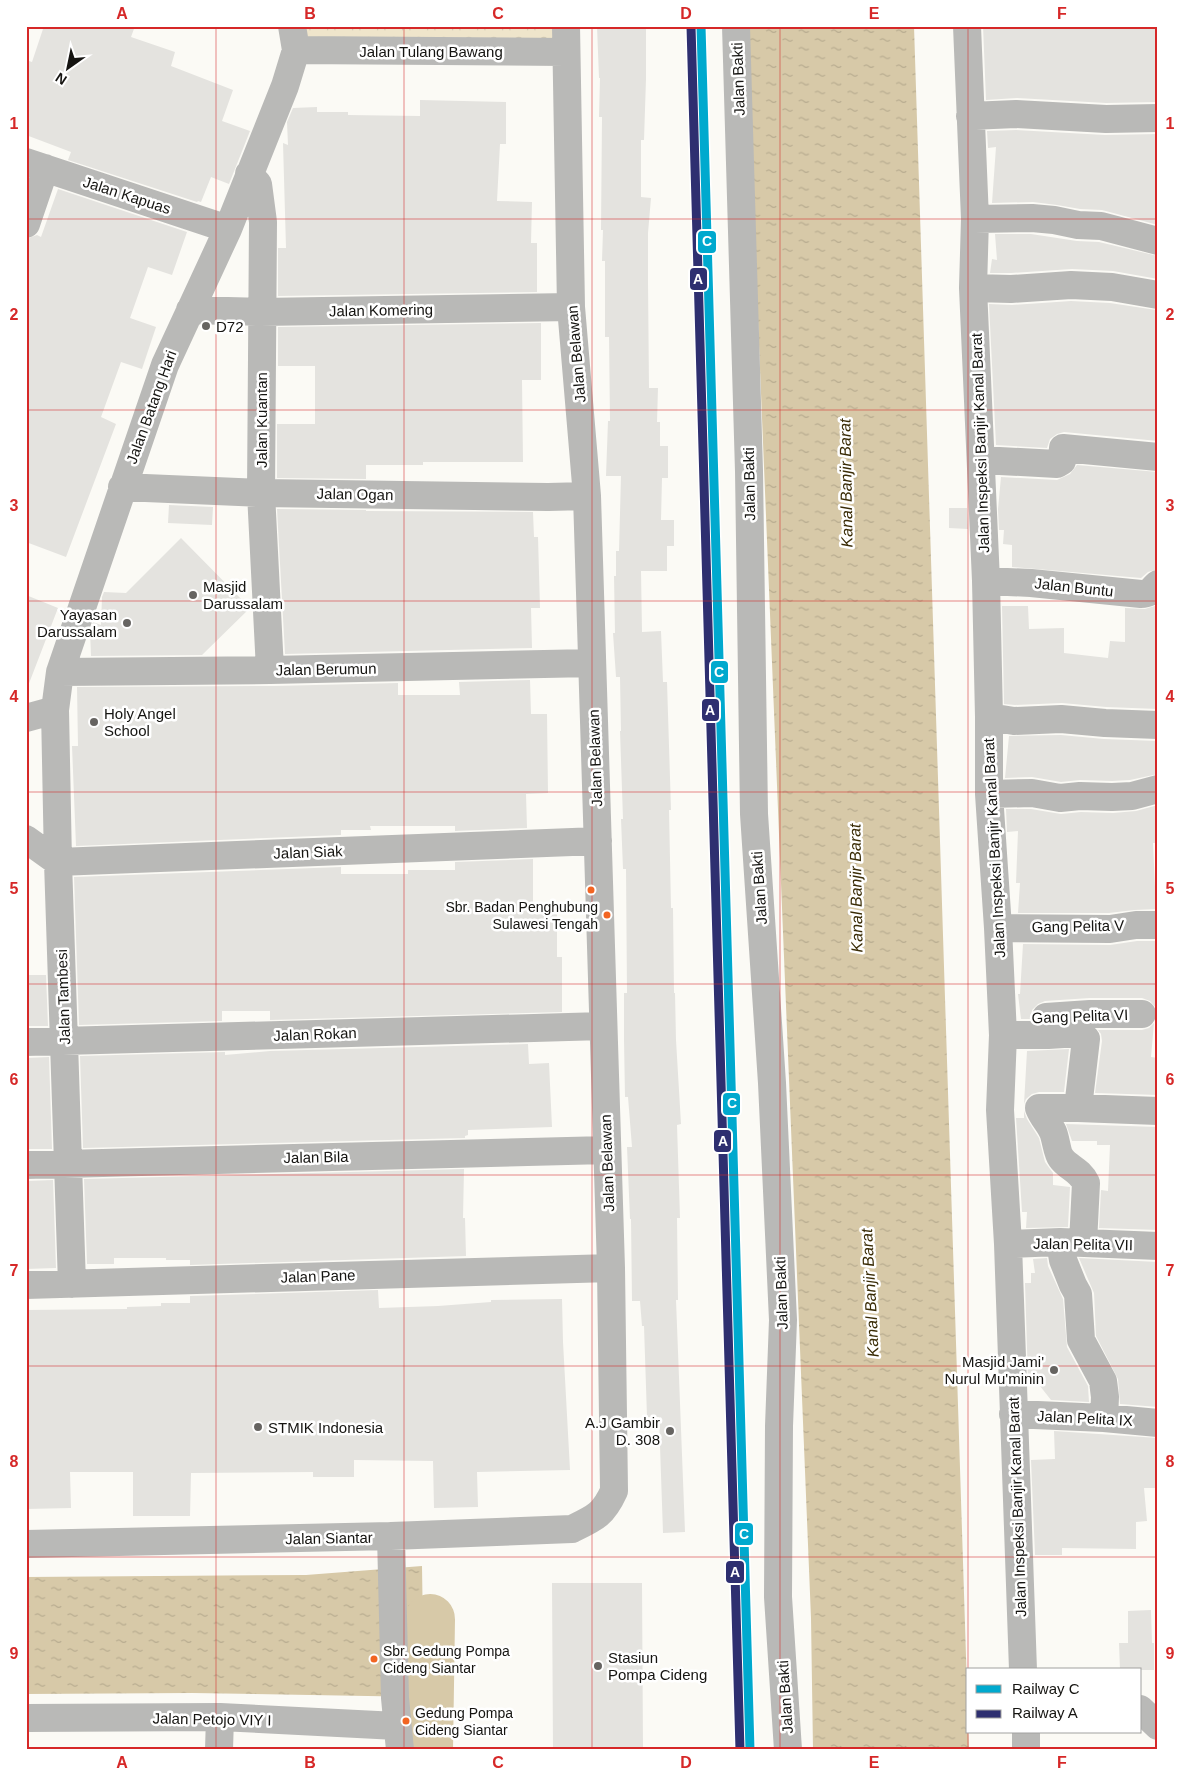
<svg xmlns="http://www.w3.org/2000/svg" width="1184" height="1776" font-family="Arial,sans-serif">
<defs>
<pattern id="forest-crowns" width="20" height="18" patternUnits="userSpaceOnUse" patternTransform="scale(1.25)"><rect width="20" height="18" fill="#efe5cb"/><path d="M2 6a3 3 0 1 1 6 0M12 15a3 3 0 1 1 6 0" fill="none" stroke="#ccc4ad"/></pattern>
<pattern id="water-ripples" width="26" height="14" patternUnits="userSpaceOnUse" patternTransform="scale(1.25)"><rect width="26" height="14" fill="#d7c9a8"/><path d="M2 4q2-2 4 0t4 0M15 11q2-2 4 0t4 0" fill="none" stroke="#b8ac90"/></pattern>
</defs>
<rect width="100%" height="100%" fill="#fbfaf5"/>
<path fill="url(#forest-crowns)" d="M288,26H558V49L282,59Z"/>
<path fill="url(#water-ripples)" d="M746,26H914L969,1750H813L811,1618Z
M422,1566L424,1697L192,1693L26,1694V1577L306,1575Z"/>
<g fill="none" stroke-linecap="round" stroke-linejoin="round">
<path stroke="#d7c9a8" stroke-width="50" d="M428,1750L430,1619"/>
</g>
<path fill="#e4e3df" d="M44,26H135L131,37L175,52L171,66L233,90L222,121L250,131L229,184L211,177L201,202L198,201L197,202L68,160L71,152L26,135V60L32,62Z
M597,26H646V79L644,140H641V197L651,198L648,233V282L649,388H658L657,422H660V446H668V478H662L661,520H674V546H667V571H641L642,632L661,631L663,682H667L671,810H669L671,908H673L674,993H675L676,1040L681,1124L677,1125L680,1218H677L678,1300H676L685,1532L663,1533L659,1417H647L644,1326H642L640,1301H632L631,1219H630L627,1147H632L628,1097H625L624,1040V993H627L626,869H623L621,819H623L620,731H621L620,677H616L613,633H615L614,576H616V551H619L621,476H606L608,421H610L609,337H605V261H602L603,230H601L602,117H599L600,78H599Z
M983,26H1158V102L1106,103L1017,98L986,100Z
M420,100L506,102V144H500L497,201L532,202L531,243H537V292L278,296V248H286L283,143L288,145L287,122L293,108L317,107V112H348V115L420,116Z
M1016,130L1105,135L1158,134V225L1102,210L1080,209L1057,205L1033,202L992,203L996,147L988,148L987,131Z
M58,189L187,232L172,275L148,267L130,318L156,327L142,369L121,362L101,417L116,424L66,557L26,542V239L37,235L41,237Z
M995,234H1031L1077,241L1099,242L1158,256V279L1113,271L1072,269L1011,273H990L992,259L997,260Z
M1071,301L1110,303L1156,310L1158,322V441L1064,432L1057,434L1050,439L1047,448L996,445L989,304L1012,305Z
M541,323V380H522L523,462H423V465H366V479L277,478V424H315V366H278V327Z
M1077,465L1158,472V569L1148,572L1141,578L1012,567V545L1003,544L1004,530H999L998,509L1001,477L1057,480L1070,474Z
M169,505L213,507L212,525L168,523Z
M949,508H967L968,529L949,528Z
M277,509L366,510V511L533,512L534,537H538L540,608H531L532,648L285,654Z
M181,538L250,608L202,655L91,656L90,631L93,622L101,625L102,597L104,592L126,593Z
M26,595L58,608L28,686H26Z
M1158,605V709L1106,707L1062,703L1015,705L1004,704L1002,606H1028L1029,629L1064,628V653L1108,658L1110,641L1125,642V608L1145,609Z
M530,680L531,714H547L548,793L526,794L527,828L455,831V826H370L371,830H341V835L76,846L72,746H78L77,687L274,686L398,683V695H460L459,682Z
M1061,735L1104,739L1158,741V774L1130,780L1112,781L1080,780L1061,782L1032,777L1005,778L1009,736Z
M1158,805V843H1153L1155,887H1158V909L1134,910L1109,913H1018L1020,883H1016L1018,831L1007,832L1006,809H1031L1061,814L1081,812L1113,813L1136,811Z
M533,859V903H557V957H562V1012L270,1020V1011H222V1021L79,1025L74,877L341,867V874H408V870H455V862Z
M1137,941H1158V992L1156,1008L1150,1001L1142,998H1090L1045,1001L1038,1004L1032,1010L1031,1019H1021L1018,994H1020L1023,944L1110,945Z
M26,975H46L48,1026H26Z
M1154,1023L1151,1057L1158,1058V1095L1095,1093L1102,1041L1101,1034L1098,1030H1142L1149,1028Z
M528,1044L529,1064L549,1063L552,1127L468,1130V1135L465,1136V1138L83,1148L80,1056L225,1052V1055L270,1051Z
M1069,1049L1064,1092H1039L1032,1094L1026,1099L1024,1104L1027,1051Z
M49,1057L52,1149H26V1058Z
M1024,1111L1027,1119L1039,1138L1045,1162L1053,1173V1185L1070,1187L1068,1227L1026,1228L1027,1212H1022L1016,1118H1024Z
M1066,1124L1158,1127V1230L1099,1228L1101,1190L1108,1191L1110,1145H1097V1141H1072Z
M464,1169L463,1218H465L466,1256L190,1265V1260H166V1258H114V1264H87L84,1179Z
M53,1180L56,1268L26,1269V1181Z
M1047,1258L1048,1266L1063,1299L1067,1347L1088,1386L1089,1402L1051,1400L1040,1386L1028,1381L1025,1283H1031V1273H1035L1033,1259Z
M1079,1258L1158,1262V1407L1120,1404L1118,1379L1096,1336L1094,1293Z
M378,1290L379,1308L438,1306L491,1302V1300L562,1299L563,1342L570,1470L477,1472L478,1507L434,1508L433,1461L354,1460V1477H313V1472L191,1473L190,1516H133V1472H70L71,1508L26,1509V1310L127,1309V1307L161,1306V1303H190V1296Z
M1054,1431L1158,1438V1488H1144L1147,1521L1136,1522V1549L1062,1548V1555H1035L1031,1460L1055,1459Z
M552,1583H642L643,1750H553Z
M1151,1610L1152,1643H1154V1670H1120L1119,1643H1128V1611Z"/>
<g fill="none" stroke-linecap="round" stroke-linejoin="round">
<path stroke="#b9b9b7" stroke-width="28" d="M736,26L749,471L754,814L772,1083L783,1320L779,1426L778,1597L788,1750
M967,26L975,219L973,288L986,581L989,717V794L998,928L1003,1035L1000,1110L1008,1244L1023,1670
M296,50L565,52
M970,116L1016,114L1106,119L1158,118
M26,162L228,229
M249,174L258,184L263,222L261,493L270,670
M975,219L1032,218L1054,220L1078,225L1101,226L1158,241
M26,224L45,168
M973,288L1011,289L1071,285L1112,287L1158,295
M190,310L261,312L571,307
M981,460L1057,464L1062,461L1063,448L1158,457
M122,487L261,493L548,497L587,496
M986,581L1031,583L1141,594C1151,594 1151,590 1158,584
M60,672L270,670L592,663
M989,717L1014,721L1061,719L1105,723L1158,725
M26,718L55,710
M989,794L1032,793L1060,798L1080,796L1112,797L1132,796L1158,789
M26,839L58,862L598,841
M998,928L1110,929L1136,925H1158
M1046,1017L1090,1014H1142
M1003,1035H1048L1079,1033L1086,1039L1078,1108L1158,1111
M26,1042L603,1026
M1078,1108H1039C1043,1118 1049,1123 1053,1132C1056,1139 1057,1153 1061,1158C1068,1168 1079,1169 1086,1183L1083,1243
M26,1165L607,1150
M1060,1242L1063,1260L1073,1285L1078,1294L1081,1340L1103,1381L1105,1397L1104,1418
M1008,1244L1060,1242L1158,1246
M72,1284L58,862L55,710L60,672L165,365L228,229L285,86L296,50L292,26
M26,1285L611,1268
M1013,1414L1104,1418L1158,1423
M391,1536L395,1698L400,1750
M26,1544L391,1536L572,1529C595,1518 603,1515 614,1491L611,1268L587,496L571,307L566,26
M1140,1709L1158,1726
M26,1718L220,1717L397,1726
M1026,1732V1750
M219,1750L220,1717"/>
<g stroke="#fff" stroke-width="12">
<path id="rail-1" d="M701,26L750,1750"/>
</g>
<g stroke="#fff" stroke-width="12">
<path id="rail-2" d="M691,26L740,1750"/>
</g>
<use href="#rail-1" stroke="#00a9ce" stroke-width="9"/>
<use href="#rail-2" stroke="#2e2f70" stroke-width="9"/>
</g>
<path fill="none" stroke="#d62828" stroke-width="1" stroke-opacity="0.55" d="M216,26V1750M404,26V1750M592,26V1750M780,26V1750M968,26V1670M26,219H1158M26,410H1158M26,601H1158M26,792H1158M26,984H1158M26,1175H1158M26,1366H1158M26,1557H1158M968,1732V1750"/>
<g fill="#666461" stroke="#fff" stroke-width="2">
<circle cx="206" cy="326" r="5"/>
<circle cx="193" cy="595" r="5"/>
<circle cx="127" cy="623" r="5"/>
<circle cx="94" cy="722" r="5"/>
<circle cx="1054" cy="1370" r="5"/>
<circle cx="258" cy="1427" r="5"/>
<circle cx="670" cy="1431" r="5"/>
<circle cx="598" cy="1666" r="5"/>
</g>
<g fill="#f26522" stroke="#fff" stroke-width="2">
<circle cx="591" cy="890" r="4.5"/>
<circle cx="607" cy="915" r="4.5"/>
<circle cx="374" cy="1659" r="4.5"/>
<circle cx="406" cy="1721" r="4.5"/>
</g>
<g text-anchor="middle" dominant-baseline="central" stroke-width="5" stroke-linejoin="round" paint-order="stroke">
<g font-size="14" fill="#151411" stroke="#fff" text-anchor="start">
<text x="598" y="907" text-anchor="end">Sbr. Badan Penghubung<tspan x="598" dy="17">Sulawesi Tengah</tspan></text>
<text x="383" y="1651">Sbr. Gedung Pompa<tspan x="383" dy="17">Cideng Siantar</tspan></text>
<text x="415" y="1713">Gedung Pompa<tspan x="415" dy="17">Cideng Siantar</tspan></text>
</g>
<g font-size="15" fill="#151411" stroke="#fff">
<text x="431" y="51">Jalan Tulang Bawang</text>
<text transform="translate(738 79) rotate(-92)">Jalan Bakti</text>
<text transform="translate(127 195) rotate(18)">Jalan Kapuas</text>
<text transform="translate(381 310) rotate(-1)">Jalan Komering</text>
<text transform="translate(576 354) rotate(-95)">Jalan Belawan</text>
<text transform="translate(151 407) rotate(-70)">Jalan Batang Hari</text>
<text transform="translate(261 420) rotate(-90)">Jalan Kuantan</text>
<text transform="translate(980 443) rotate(-92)">Jalan Inspeksi Banjir Kanal Barat</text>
<text transform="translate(749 484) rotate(-91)">Jalan Bakti</text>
<text transform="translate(355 494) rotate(1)">Jalan Ogan</text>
<text transform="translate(1074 587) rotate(6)">Jalan Buntu</text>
<text transform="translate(326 669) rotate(-1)">Jalan Berumun</text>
<text transform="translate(595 758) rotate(-92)">Jalan Belawan</text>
<text transform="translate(994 848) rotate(-93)">Jalan Inspeksi Banjir Kanal Barat</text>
<text transform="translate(308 852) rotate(-2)">Jalan Siak</text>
<text transform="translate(759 888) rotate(-94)">Jalan Bakti</text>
<text transform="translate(1078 926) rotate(-1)">Gang Pelita V</text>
<text transform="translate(63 997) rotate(-92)">Jalan Tambesi</text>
<text transform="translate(1080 1016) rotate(-2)">Gang Pelita VI</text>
<text transform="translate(315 1034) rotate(-2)">Jalan Rokan</text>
<text transform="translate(316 1157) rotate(-1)">Jalan Bila</text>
<text transform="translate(607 1163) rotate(-92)">Jalan Belawan</text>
<text transform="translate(1083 1244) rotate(1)">Jalan Pelita VII</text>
<text transform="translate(318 1276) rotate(-2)">Jalan Pane</text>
<text transform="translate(781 1293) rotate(-92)">Jalan Bakti</text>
<text transform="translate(1085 1418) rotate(3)">Jalan Pelita IX</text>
<text transform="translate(1017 1507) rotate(-92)">Jalan Inspeksi Banjir Kanal Barat</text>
<text transform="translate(329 1538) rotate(-1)">Jalan Siantar</text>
<text transform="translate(785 1697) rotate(-94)">Jalan Bakti</text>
<text transform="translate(212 1719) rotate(1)">Jalan Petojo VIY I</text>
</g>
<g font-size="15" fill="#151411" stroke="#fff" text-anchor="start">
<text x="216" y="326">D72</text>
<text x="203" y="586">Masjid<tspan x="203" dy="17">Darussalam</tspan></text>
<text x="117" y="614" text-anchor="end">Yayasan<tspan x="117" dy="17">Darussalam</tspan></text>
<text x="104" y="713">Holy Angel<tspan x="104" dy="17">School</tspan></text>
<text x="1044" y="1361" text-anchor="end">Masjid Jami'<tspan x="1044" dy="17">Nurul Mu'minin</tspan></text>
<text x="660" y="1422" text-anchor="end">A.J Gambir<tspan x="660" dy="17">D. 308</tspan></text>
<text x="268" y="1427">STMIK Indonesia</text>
<text x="608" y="1657">Stasiun<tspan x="608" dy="17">Pompa Cideng</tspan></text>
</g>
<g font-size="16" font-style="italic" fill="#392b05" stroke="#fff">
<text transform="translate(846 483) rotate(-91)">Kanal Banjir Barat</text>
<text transform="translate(856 888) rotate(-91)">Kanal Banjir Barat</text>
<text transform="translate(870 1293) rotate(-93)">Kanal Banjir Barat</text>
</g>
</g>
<g stroke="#fff" stroke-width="2">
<rect x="697" y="230" width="20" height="24" rx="5" fill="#00a9ce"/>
<rect x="689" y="267" width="19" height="24" rx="5" fill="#2e2f70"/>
<rect x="710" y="660" width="19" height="24" rx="5" fill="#00a9ce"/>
<rect x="701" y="698" width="19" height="24" rx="5" fill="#2e2f70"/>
<rect x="722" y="1092" width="19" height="24" rx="5" fill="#00a9ce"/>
<rect x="713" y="1129" width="19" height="24" rx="5" fill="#2e2f70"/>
<rect x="734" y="1522" width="20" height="24" rx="5" fill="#00a9ce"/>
<rect x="725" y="1560" width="20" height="24" rx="5" fill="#2e2f70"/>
</g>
<g font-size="14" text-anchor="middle" font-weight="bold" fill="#fff">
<text x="707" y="246">C</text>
<text x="698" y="284">A</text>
<text x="719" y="677">C</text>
<text x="710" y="715">A</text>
<text x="732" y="1108">C</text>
<text x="723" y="1146">A</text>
<text x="744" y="1539">C</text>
<text x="735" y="1577">A</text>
</g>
<rect width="1184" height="1776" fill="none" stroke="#ffffff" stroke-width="55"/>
<rect x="966" y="1668" width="175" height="65" fill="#ffffff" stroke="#a1a1a0"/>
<rect x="976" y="1685" width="25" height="8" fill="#00a9ce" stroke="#a1a1a0"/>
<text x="1012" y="1694" font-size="15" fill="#151411">Railway C</text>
<rect x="976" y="1710" width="25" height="8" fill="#2e2f70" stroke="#a1a1a0"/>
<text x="1012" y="1718" font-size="15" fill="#151411">Railway A</text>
<g transform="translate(68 68) rotate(213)" stroke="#ffffff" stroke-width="4" paint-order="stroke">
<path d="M0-4L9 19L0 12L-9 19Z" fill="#151411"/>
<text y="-8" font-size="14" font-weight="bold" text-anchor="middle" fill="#151411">N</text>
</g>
<rect x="28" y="28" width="1128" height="1720" fill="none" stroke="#d62828" stroke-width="2"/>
<g font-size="16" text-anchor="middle" font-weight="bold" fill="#d62828">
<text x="122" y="19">A</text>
<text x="310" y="19">B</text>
<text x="498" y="19">C</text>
<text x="686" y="19">D</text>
<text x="874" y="19">E</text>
<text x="1062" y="19">F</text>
<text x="14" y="129">1</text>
<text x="1170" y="129">1</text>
<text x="14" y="320">2</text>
<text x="1170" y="320">2</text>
<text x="14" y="511">3</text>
<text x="1170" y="511">3</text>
<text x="14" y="702">4</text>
<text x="1170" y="702">4</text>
<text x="14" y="894">5</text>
<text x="1170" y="894">5</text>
<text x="14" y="1085">6</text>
<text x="1170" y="1085">6</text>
<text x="14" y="1276">7</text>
<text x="1170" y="1276">7</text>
<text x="14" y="1467">8</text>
<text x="1170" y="1467">8</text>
<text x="14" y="1659">9</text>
<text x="1170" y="1659">9</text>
<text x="122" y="1768">A</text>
<text x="310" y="1768">B</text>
<text x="498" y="1768">C</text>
<text x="686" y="1768">D</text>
<text x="874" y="1768">E</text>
<text x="1062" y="1768">F</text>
</g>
</svg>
